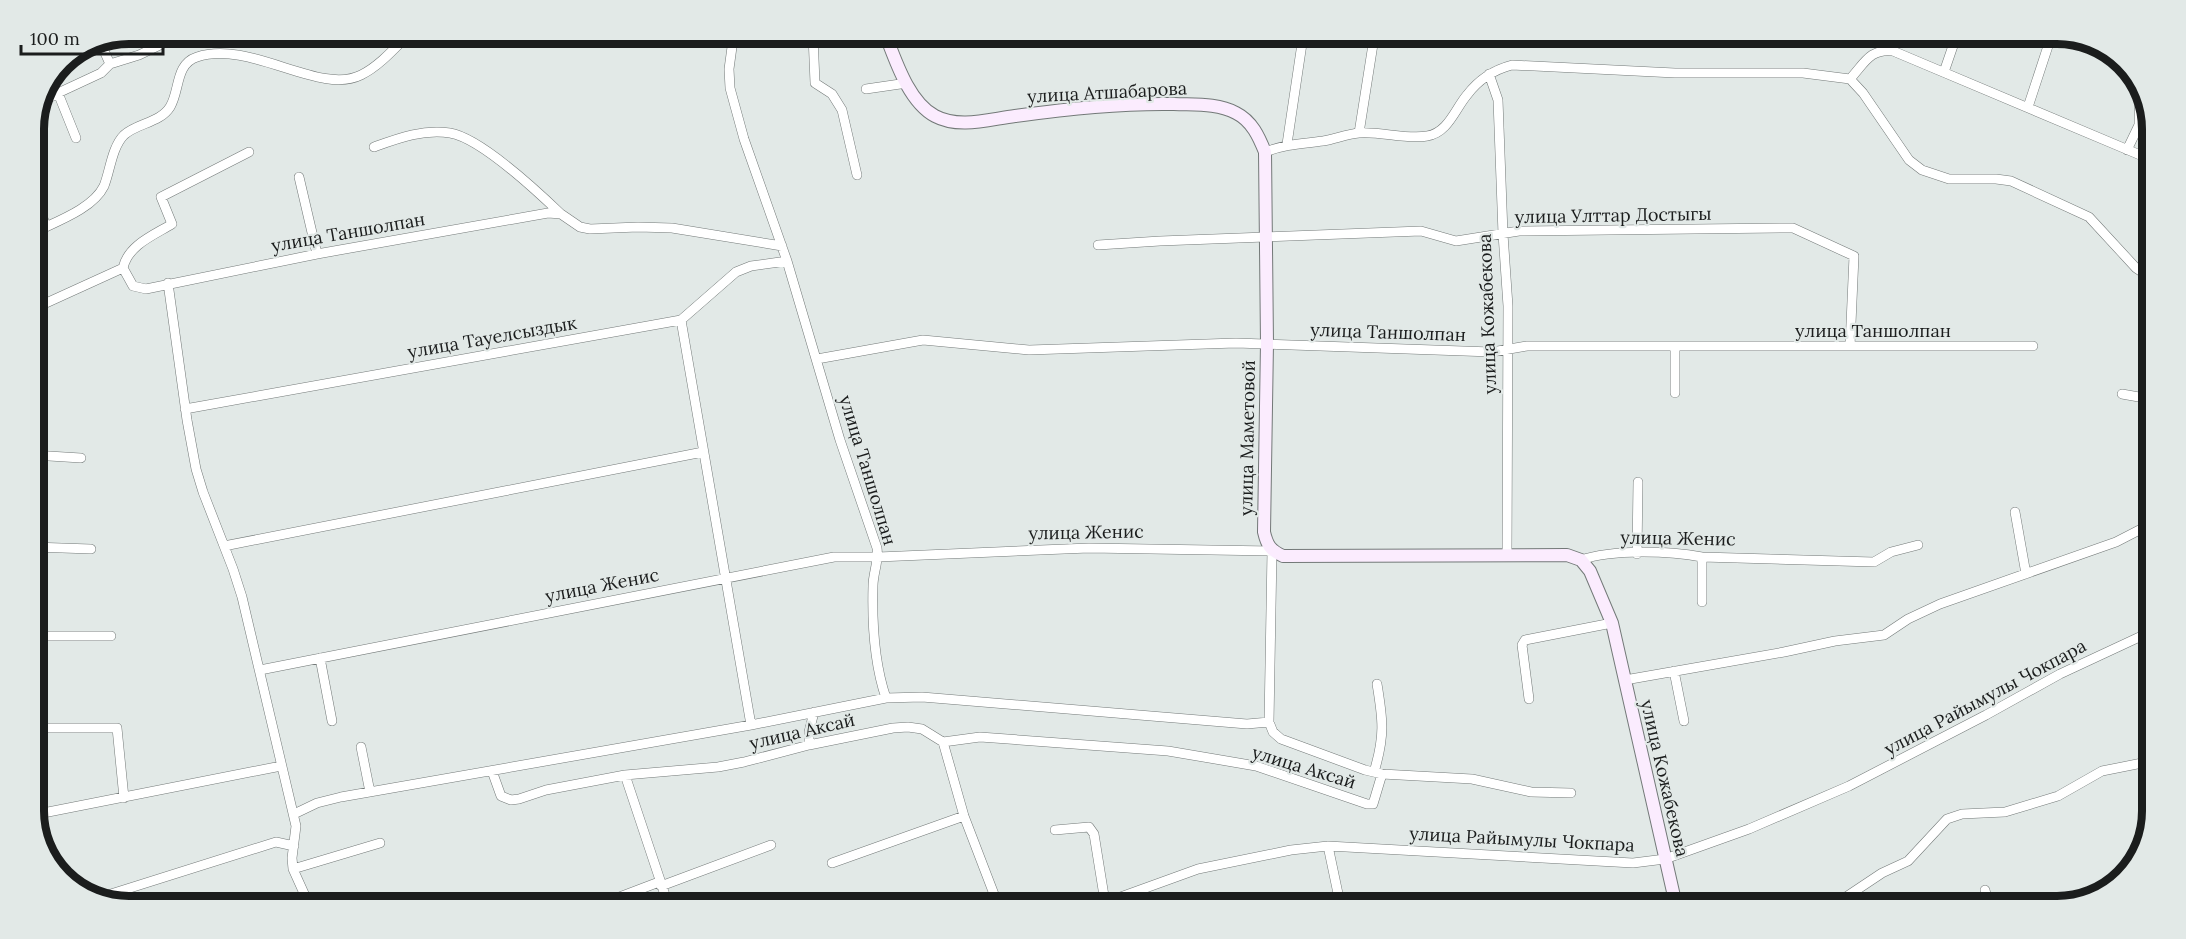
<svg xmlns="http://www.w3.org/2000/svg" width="2186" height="939" font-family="Lora,serif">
<rect width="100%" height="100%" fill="#e2e9e7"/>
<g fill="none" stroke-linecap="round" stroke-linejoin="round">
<g stroke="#737978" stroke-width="10">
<path id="minor" d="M737,35L732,47L729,69L730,88L744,139L787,261L840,440L877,548C879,561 873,573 873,586C872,622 874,663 886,698
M813,35L815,83L832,94L842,110L857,175
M101,44L110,64
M1944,72L1955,40
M1489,74L1498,100L1503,234L1508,306L1507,555
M1850,79L1863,93L1909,160L1922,170L1949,179H1996L2011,181L2089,217L2136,268L2145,274L2151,276
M866,89L907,83
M58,93L76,138
M42,102L58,93L101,73L110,64L139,55L162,44L177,33
M2028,107L2050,40
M1359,133L1374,38
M1287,144L1303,37
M374,147C399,138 423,129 450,133C481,138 538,192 561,214
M2127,150L2139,125L2140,84
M249,152L161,197L172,224C154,235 128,245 123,268L133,286L146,289L317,254L548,213L561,214L580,227L590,229L638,227L672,228L782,246
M1265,152C1287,144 1301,144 1323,141C1335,139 1347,134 1359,133C1380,131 1407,140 1427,136C1448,133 1455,109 1467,95C1479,79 1493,70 1512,65L1675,73H1803L1850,79C1864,64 1870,48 1893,51L2152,160
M299,177L317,254
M35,194L46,227
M33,233C55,222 93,209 104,186C110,171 112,147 124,135C137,123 160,123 170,107C180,91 175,64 197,57C250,39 319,96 361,75C379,66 394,49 409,34
M1098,245L1160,241L1421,231L1456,241L1519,231L1782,228H1793L1854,256L1850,346
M168,283L187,420L196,469L203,492L233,569L242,597L296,826L292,858L293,869L307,900
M33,309L123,268
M681,320L751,725
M1675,347V393
M817,359L923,340L1029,350L1236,343L1492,352L1527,346H2033
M2122,394L2150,399
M185,409L681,320L736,272L751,266L787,261
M33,455L81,458
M2015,512L2026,574
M224,546L703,452
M33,547L91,549
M1637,554L1638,482
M1581,560C1613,549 1669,551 1702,557L1874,562L1891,552L1918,545
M1702,602V557
M33,636H111
M320,658L332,721
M260,670L834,557H878L1089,548L1272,551L1269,722
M1674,671L1684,721
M1625,680L1784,652L1835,641L1884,635L1908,619L1940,604L2116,542L2149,525
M1529,699L1522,645L1525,640L1612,623
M33,728H117L124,798
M943,742L964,816L997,902
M809,745V732L814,712
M361,747L370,792
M492,771L501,796L511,800L519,799L546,790L625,775L718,767L744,762L809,745L893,728L908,727L922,729L943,742L980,737L1168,751L1256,766L1367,804H1373L1382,774
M1374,772C1385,736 1383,720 1377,684
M625,775L667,901
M294,814L317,803L341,797L751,725L886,698L922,697L1247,724L1269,722L1273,732L1281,739L1365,770L1382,774L1472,779L1531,792L1571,793
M33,815L281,766
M1055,830L1089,827L1094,834L1105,902
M1328,846L1340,903
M832,863L964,816
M293,869L380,843
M661,886L771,845
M1985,890L1989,906
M95,899L276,842L294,846
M609,901L659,882
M1104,903L1198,869L1291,850L1328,846L1633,863L1665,859L1749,829L1849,786L1986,715L2060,674L2148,633
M1834,905L1882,873L1908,861L1947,819L1962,814L2005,812L2058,796L2102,771L2147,762"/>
</g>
<g stroke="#737978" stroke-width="14">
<path id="secondary" d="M886,36C896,62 909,102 935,116C959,129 990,119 1015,116C1068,109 1121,103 1174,104C1195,105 1217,103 1236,113C1252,121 1259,137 1265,152L1267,343L1264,532C1267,545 1270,550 1283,556L1567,555L1581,560L1590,571L1612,623L1676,905"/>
</g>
<use href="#minor" stroke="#fff" stroke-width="9"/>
<use href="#secondary" stroke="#fbecfe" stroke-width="12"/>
</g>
<g text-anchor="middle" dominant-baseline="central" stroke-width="4.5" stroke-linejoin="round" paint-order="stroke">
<g font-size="18" fill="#1b1d1d" stroke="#e2e9e7">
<text transform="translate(1107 92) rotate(-3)">улица Атшабарова</text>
<text transform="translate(1613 215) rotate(-1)">улица Улттар Достыгы</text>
<text transform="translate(348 232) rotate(-10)">улица Таншолпан</text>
<text transform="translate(1487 314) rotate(-92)">улица Кожабекова</text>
<text x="1873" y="330">улица Таншолпан</text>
<text transform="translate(1388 332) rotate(2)">улица Таншолпан</text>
<text transform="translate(492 337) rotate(-10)">улица Тауелсыздык</text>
<text transform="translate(1247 438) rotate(-89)">улица Маметовой</text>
<text transform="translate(868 470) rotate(73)">улица Таншолпан</text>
<text transform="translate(1086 532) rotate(-1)">улица Женис</text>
<text transform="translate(1678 538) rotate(1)">улица Женис</text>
<text transform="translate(602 585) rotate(-11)">улица Женис</text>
<text transform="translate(1985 697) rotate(-28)">улица Райымулы Чокпара</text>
<text transform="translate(802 731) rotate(-13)">улица Аксай</text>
<text transform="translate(1304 767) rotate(17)">улица Аксай</text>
<text transform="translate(1665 778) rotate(77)">улица Кожабекова</text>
<text transform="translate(1522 839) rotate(3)">улица Райымулы Чокпара</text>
</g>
</g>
<path d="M0 0H2186V939H0ZM129 44H2057A85 85 0 0 1 2142 129V811A85 85 0 0 1 2057 896H129A85 85 0 0 1 44 811V129A85 85 0 0 1 129 44Z" fill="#e2e9e7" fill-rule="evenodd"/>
<path fill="none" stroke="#1b1d1d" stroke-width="8" d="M129 44H2057A85 85 0 0 1 2142 129V811A85 85 0 0 1 2057 896H129A85 85 0 0 1 44 811V129A85 85 0 0 1 129 44Z"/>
<path d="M21 45v9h142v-9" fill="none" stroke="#1b1d1d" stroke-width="3"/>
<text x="30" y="45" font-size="18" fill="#1b1d1d" stroke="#e2e9e7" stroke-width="4.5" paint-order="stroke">100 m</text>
</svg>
